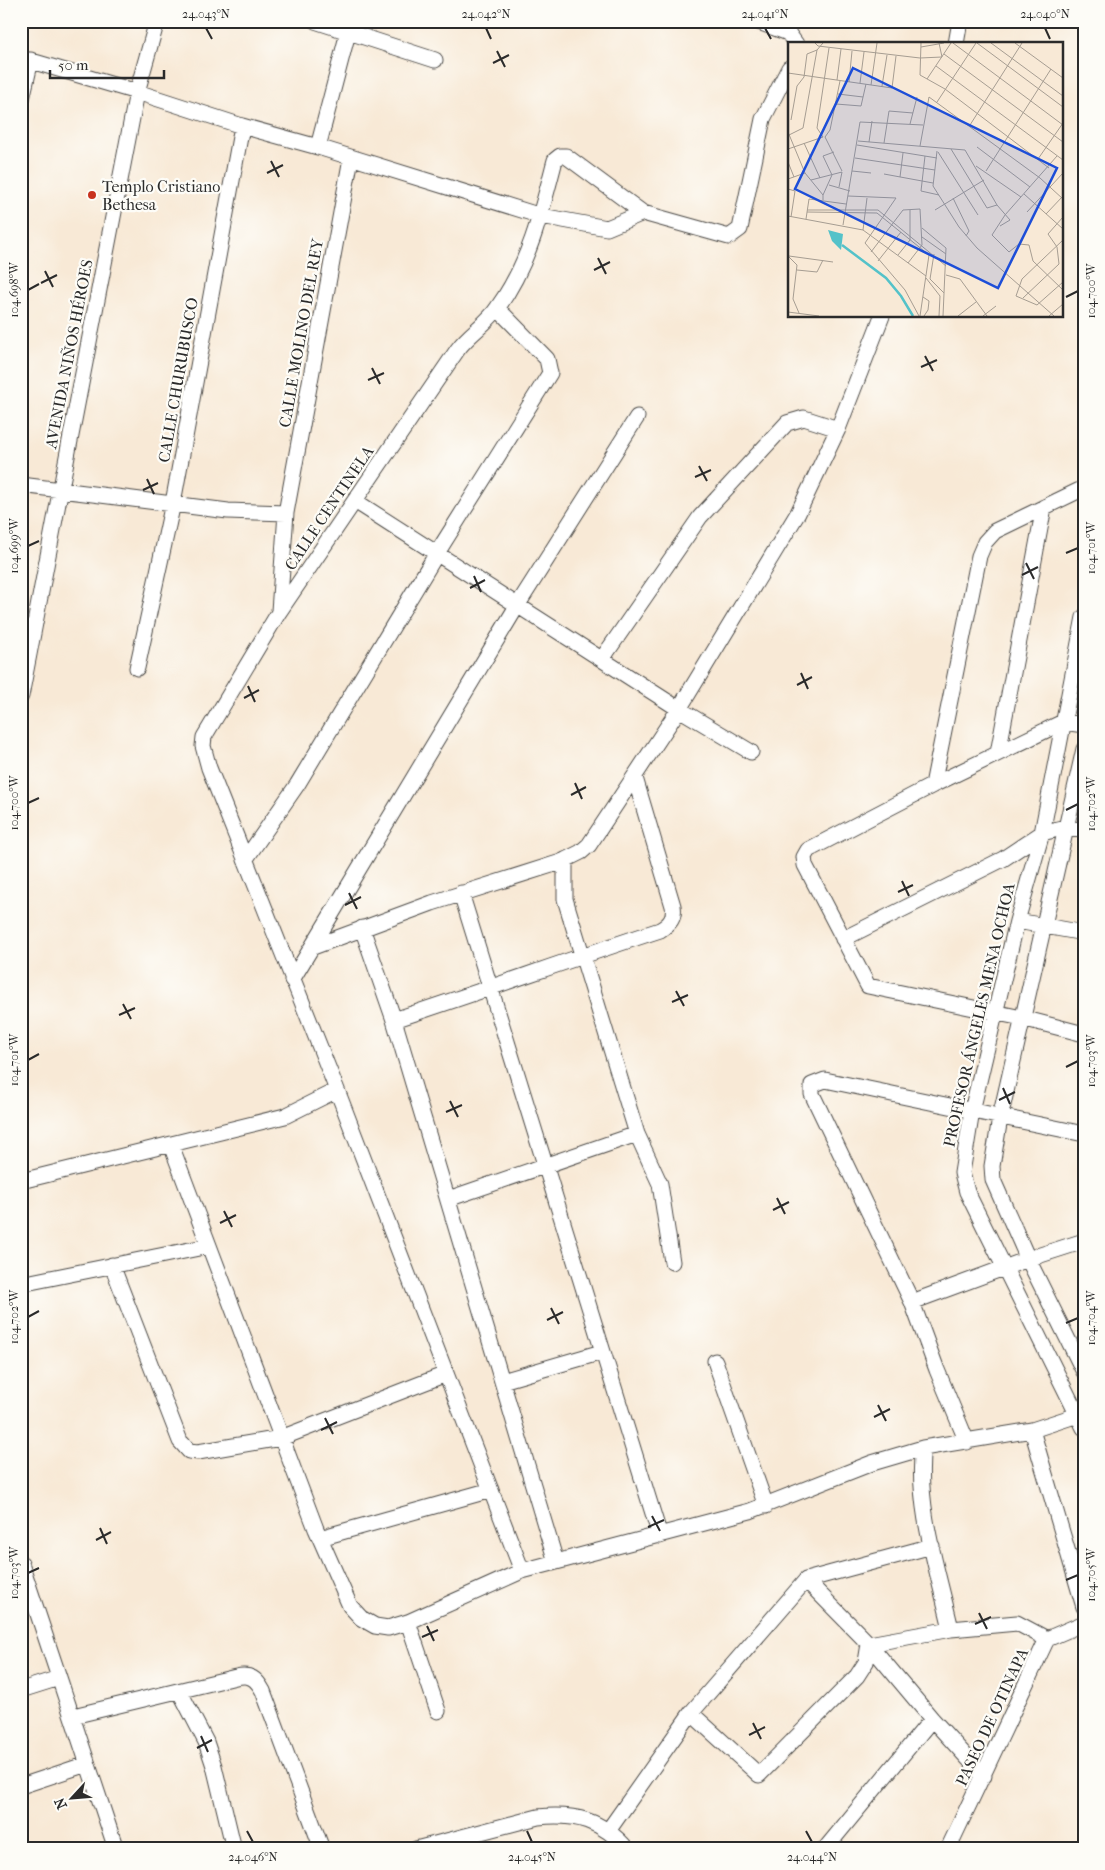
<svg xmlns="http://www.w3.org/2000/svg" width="1105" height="1870" font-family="'IM FELL French Canon',serif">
<rect width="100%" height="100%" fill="#fdfcf7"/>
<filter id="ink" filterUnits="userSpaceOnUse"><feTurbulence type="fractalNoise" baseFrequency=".02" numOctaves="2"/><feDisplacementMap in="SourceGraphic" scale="10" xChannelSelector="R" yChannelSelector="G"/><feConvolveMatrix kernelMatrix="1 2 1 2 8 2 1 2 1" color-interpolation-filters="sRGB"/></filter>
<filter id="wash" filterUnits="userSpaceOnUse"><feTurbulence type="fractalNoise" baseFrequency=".0096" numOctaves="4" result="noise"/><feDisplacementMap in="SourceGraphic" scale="20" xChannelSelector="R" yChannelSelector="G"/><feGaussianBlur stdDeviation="1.12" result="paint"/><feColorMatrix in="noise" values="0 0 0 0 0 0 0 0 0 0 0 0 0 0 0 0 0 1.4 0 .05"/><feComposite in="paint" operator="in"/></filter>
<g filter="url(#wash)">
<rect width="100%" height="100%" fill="#f8e9d6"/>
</g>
<g filter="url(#ink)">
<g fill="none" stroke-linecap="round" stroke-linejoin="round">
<g stroke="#4a4845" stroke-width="17">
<path id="minor" d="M315,21L435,60
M756,21L788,33L796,44
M956,44L960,21
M21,58L137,92L242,126L318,147L541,216L607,228L643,213L729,237L740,229L763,119L789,68
M21,103L31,60
M318,147L351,21
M21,485L228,511L286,513
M355,501L679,709L751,752
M279,611L286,513L351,158
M1084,617L1042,833L1017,921L972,1111L962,1173L967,1192L1084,1428
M602,659L700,517L787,423L804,418L838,429
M137,668L173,503L242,126
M21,696L137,92L157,21
M1084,725L1063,722L933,785L808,850L804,857L805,865L868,986L1022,1018L1084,1034
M1084,749L1000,1118L992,1166L993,1180L1028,1259L1084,1372
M998,753L1044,507
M933,785L979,556L985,542L995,531L1084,488
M245,860L297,785L437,553L550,373L547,359L498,309
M565,860V899L637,1134L660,1184L672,1262
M461,893L660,1536
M1017,921L1084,933
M362,928L394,1020L556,1562
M843,939L1003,859L1042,833L1066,827L1084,831
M313,947L432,903L561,862L581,852L589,845L679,709L798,513L838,429L882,316
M292,980L517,606L637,417
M394,1020C483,991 571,959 660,930C670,924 675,918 673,906L635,778
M171,1145L316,1529L350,1606L361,1618L375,1626L388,1628L408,1622L522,1571L750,1511L872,1463L923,1448L1032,1430L1084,1413
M21,1181L285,1116L337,1090
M448,1199L637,1134
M112,1265L180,1441L189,1451L198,1452L281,1438L446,1374
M21,1284L209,1246
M912,1302L1028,1259L1084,1241
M715,1361L766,1506
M502,1381L602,1352
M1032,1430L1084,1607
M967,1442L937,1370L912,1302L812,1094V1085L825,1080L1084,1134
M923,1448C915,1503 939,1575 951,1629
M320,1538L491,1490
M21,1563L116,1849
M522,1571L337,1090L209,768L203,746L204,737L279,612L458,349C470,333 488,323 498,307C529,264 542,211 555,160L560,156H566L643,213
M806,1580L869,1644L932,1719L984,1776
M806,1580L932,1546
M408,1622L438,1711
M21,1690L59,1678
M180,1692L206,1742L214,1766L234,1849
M691,1713L759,1775L857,1676L866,1662L869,1644L951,1629L1017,1623L1047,1639
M73,1716L236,1677C250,1674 256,1678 263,1691L322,1849
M21,1786L87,1764
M608,1831L691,1713L806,1580
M416,1849L538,1817C575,1813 602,1820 627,1849
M825,1849L932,1719
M948,1849L1047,1639L1084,1623"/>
</g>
<use href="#minor" stroke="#fff" stroke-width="15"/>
</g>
</g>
<path fill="none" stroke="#2b2b2b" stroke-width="2" d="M206,28L212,39M486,28L491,39M765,28L771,39M1045,28L1050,39M497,51L505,67M493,63L509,55M271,161L279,177M267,173L283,165M598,258L606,274M594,270L610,262M45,271L53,287M41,283L57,275M28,290L39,284M1066,297L1078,291M925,356L933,371M921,367L937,360M372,368L380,384M368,380L384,373M699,466L707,481M695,477L711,470M147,479L154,494M143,490L158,483M28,546L39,541M1066,553L1078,548M1026,563L1034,579M1022,575L1038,567M474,576L481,592M470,588L485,580M801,673L808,689M797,685L812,677M248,686L255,702M244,698L259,690M575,783L582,799M571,795L586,787M28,803L39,798M1066,810L1078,804M902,881L909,896M898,892L913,885M349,893L357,909M345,905L361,897M676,991L684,1006M672,1002L688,995M123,1004L131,1019M119,1015L135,1008M28,1060L39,1054M1066,1067L1078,1061M1003,1088L1010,1104M999,1100L1015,1092M450,1101L458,1117M446,1112L462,1105M777,1198L785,1214M773,1210L789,1202M224,1211L232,1227M220,1223L236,1215M551,1308L559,1324M28,1317L39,1311M547,1320L563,1312M1066,1323L1078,1318M878,1405L886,1421M874,1417L890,1409M325,1418L333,1434M321,1430L337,1422M652,1516L660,1531M648,1527L664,1520M100,1528L107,1544M96,1540L111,1532M28,1573L39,1568M1066,1580L1078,1575M979,1613L987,1629M975,1624L991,1617M427,1626L434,1641M422,1637L438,1630M753,1723L761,1739M749,1735L765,1727M201,1736L208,1752M197,1748L212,1740M247,1831L253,1842M527,1831L532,1842M806,1831L812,1842"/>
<circle fill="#c8321e" stroke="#fdfcf7" stroke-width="2" cx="92" cy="195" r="5"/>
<g text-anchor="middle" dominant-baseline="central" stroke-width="4.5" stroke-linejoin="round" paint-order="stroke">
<g font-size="16" fill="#2b2b2b" stroke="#fdfcf7" text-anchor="start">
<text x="102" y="186">Templo Cristiano<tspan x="102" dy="18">Bethesa</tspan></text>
</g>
<g font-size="16" fill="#2b2b2b" stroke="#fdfcf7">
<text transform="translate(301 333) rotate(-80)">CALLE MOLINO DEL REY</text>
<text transform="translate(69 354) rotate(-79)">AVENIDA NIÑOS HÉROES</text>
<text transform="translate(178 380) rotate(-80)">CALLE CHURUBUSCO</text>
<text transform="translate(329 508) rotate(-56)">CALLE CENTINELA</text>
<text transform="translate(979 1015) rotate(-77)">PROFESOR ÁNGELES MENA OCHOA</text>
<text transform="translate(992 1717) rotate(-65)">PASEO DE OTINAPA</text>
</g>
</g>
<g transform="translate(788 42)">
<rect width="275" height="275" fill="#f8e9d6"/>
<path d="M40,188L55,192L53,208L44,199Z" fill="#54c2c9"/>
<path fill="none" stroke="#54c2c9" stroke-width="2.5" d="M54,203L98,236L113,254L125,274"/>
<path fill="none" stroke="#a69d92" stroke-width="1" d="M27,1L30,4L132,16L154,15L151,1M133,1L132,33L157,47L261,126M165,1L275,83M189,1L275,65M203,1L275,54M227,1L275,36M133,5L156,1M156,12L275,100M148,24L275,118M0,31L104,46L108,14M139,37L163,1M49,38L53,7M61,40L64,9M72,41L76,10M83,43L89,1M94,44L99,13M50,52L75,55M149,60L188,1M48,62L73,64L78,42M3,78L9,44L16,35L19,12L29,8M122,82L129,55M182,83L234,1M0,90L17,131L35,153V158M1,93L15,86L29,8L35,1M35,95L29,86L41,6M37,95L42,88L52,39M37,95L54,129M70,99L177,108L209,163L222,178L212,184M81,100L84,79M16,101L32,136M96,101L101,69L125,71M69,103L149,116M132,104L141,55L252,136L275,157M189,105L242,145M0,107L35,95M163,107L199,166L209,163M149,109L145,144L171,185L189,206L266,274M150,110L190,173M137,114L133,149L151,153M269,114L217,173L204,193L221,210L231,202L241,203L245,219L275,248M67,116L147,128M250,117L275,81M0,120L6,135M188,124L233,155M64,129L83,131M198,129L263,27M96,132L145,141M112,135L115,111M0,137L17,131M23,138L54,130M41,143L62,149M51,145L54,130M0,147L7,149L3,175M236,152L275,187M35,153L44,133L35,114L46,110M60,154L108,156L77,201L117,248L131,274M165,156L181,189L178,194M19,168H90L158,224M147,168L196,138M19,170L89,171L141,213L132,274M239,170L275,131M258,172L275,154M0,174L75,188L138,234M18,177L21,157L58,162M55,183L72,80L135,83M134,186L158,206L155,274M75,188L79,156M134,195L158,212M275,198L234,237L228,254L249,263L275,240M83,210L115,168L132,167L134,203L120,221M146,212L142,237L156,251M110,213L122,198V168M0,214L9,223L5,257L11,271M1,214L45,220M90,219L113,190M9,228L29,230L35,218M158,233L172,237L199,274M138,236L152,254L151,274M135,255L141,259L140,268L136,274M235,256L271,222L269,205L260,192L275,175M0,270L31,274M170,274L188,260M195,274L208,264M261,274L275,262"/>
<path fill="#1d4ed8" fill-opacity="0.15" stroke="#1d4ed8" stroke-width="2.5" d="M65,26L269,126L210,246L7,147Z"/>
<rect width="275" height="275" fill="none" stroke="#2b2b2b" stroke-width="2.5"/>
</g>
<rect width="1105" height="1870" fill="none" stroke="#fdfcf7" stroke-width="55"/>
<g transform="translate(72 1798) rotate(244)" stroke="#fdfcf7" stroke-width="4" paint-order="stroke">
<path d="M0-4L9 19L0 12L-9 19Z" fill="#2b2b2b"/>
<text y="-8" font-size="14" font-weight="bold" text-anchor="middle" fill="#2b2b2b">N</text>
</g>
<path d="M50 70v8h114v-8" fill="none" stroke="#2b2b2b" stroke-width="2.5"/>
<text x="58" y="70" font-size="15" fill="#2b2b2b" stroke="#fdfcf7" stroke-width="4" paint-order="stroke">50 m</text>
<rect x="28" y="28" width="1050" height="1814" fill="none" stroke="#2b2b2b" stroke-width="2"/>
<g font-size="12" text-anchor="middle" fill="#2b2b2b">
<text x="206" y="18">24.043°N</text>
<text x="486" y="18">24.042°N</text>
<text x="765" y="18">24.041°N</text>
<text x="1045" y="18">24.040°N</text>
<text transform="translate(14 290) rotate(-90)" y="4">104.698°W</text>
<text transform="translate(1091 291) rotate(-90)" y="4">104.700°W</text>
<text transform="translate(14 546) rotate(-90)" y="4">104.699°W</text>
<text transform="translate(1091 548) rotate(-90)" y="4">104.701°W</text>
<text transform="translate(14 803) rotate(-90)" y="4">104.700°W</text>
<text transform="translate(1091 804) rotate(-90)" y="4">104.702°W</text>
<text transform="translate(14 1060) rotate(-90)" y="4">104.701°W</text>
<text transform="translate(1091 1061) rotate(-90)" y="4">104.703°W</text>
<text transform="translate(14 1317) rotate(-90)" y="4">104.702°W</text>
<text transform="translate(1091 1318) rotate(-90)" y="4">104.704°W</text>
<text transform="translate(14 1573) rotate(-90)" y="4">104.703°W</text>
<text transform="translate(1091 1575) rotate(-90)" y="4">104.705°W</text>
<text x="253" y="1861">24.046°N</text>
<text x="532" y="1861">24.045°N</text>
<text x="812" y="1861">24.044°N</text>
</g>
</svg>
